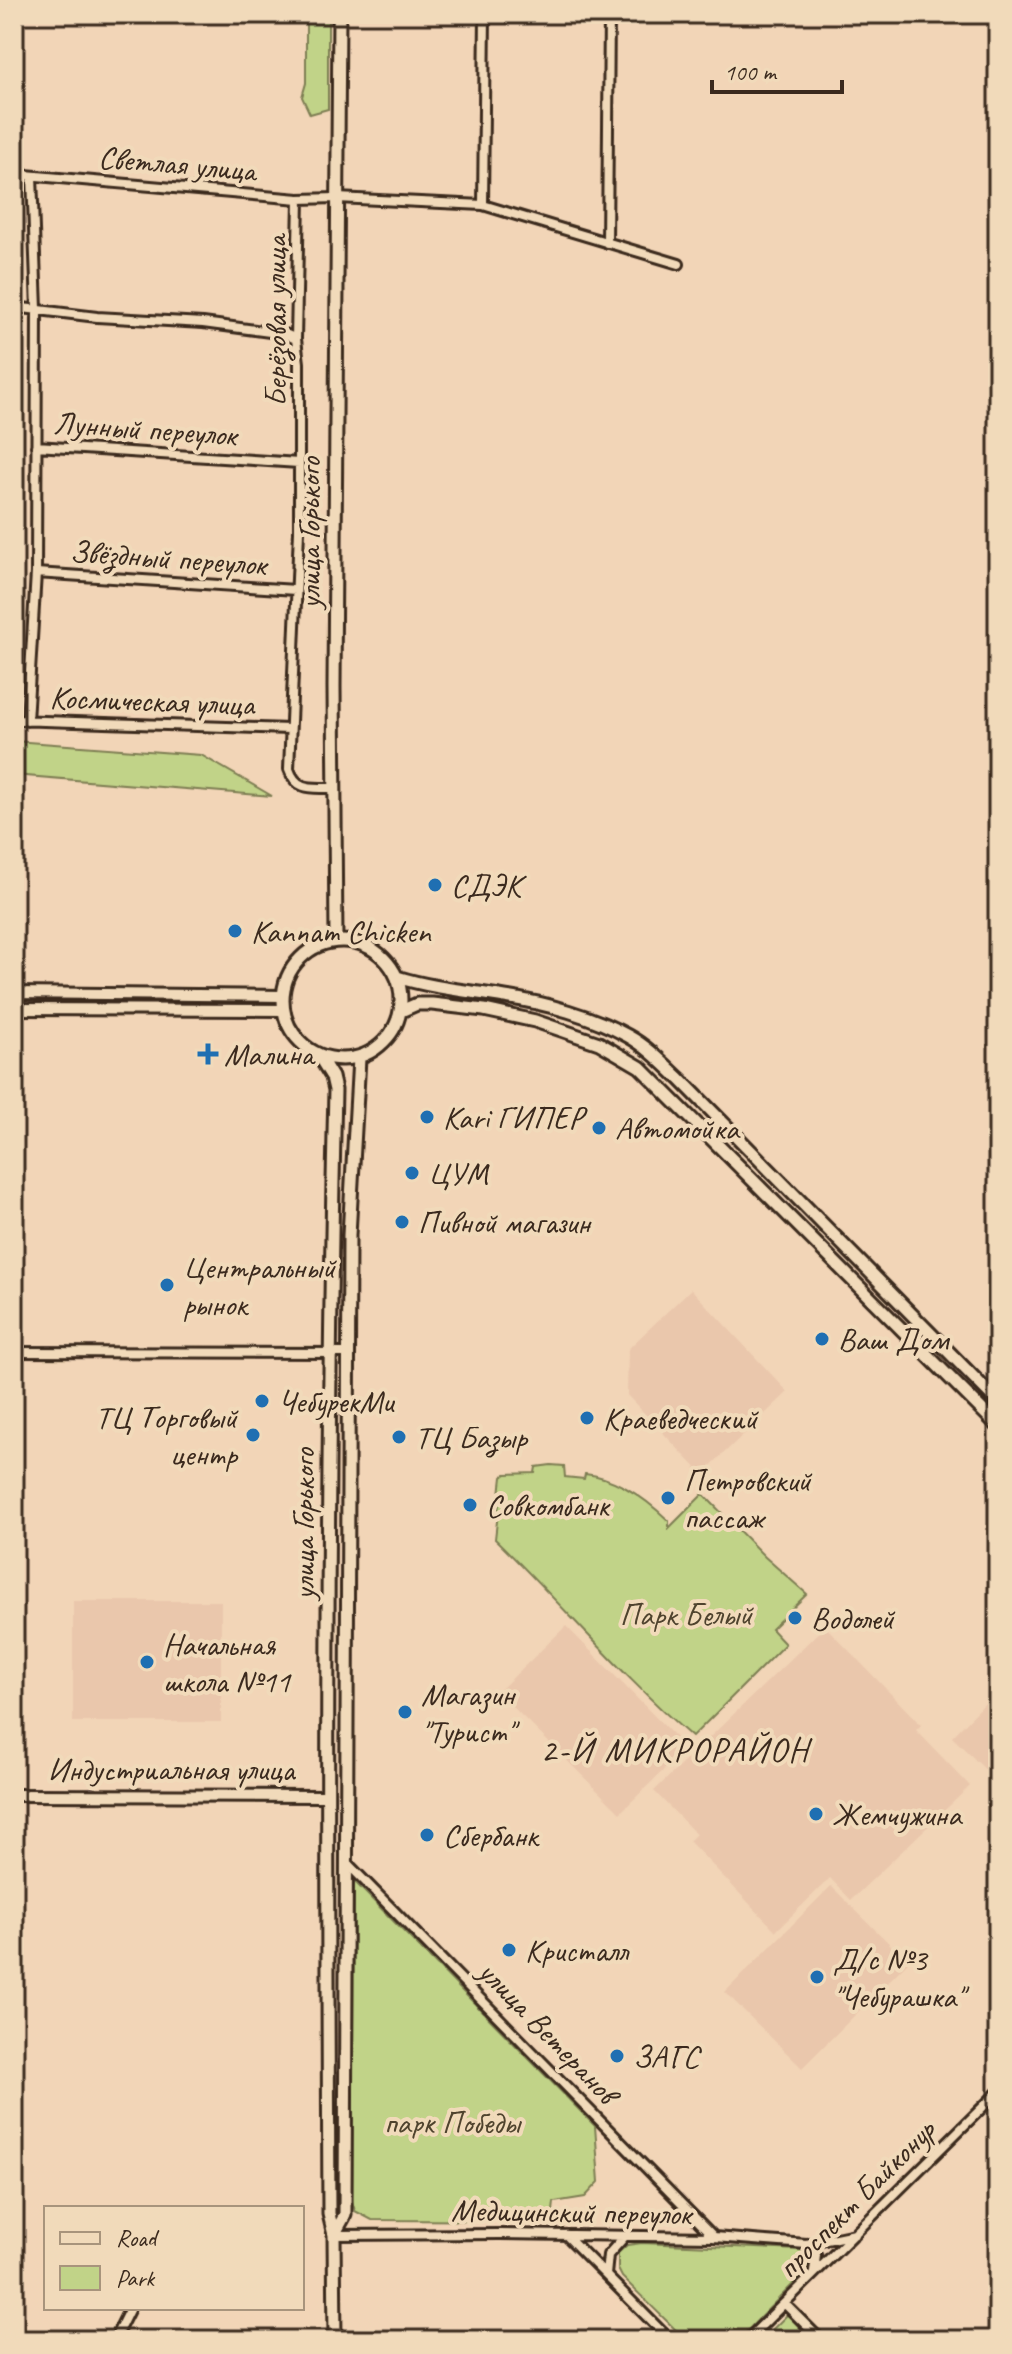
<svg xmlns="http://www.w3.org/2000/svg" width="1012" height="2354" font-family="Caveat,sans-serif">
<rect width="100%" height="100%" fill="#f2d5b7"/>
<filter id="ink" filterUnits="userSpaceOnUse"><feTurbulence type="fractalNoise" baseFrequency=".0125" numOctaves="2"/><feDisplacementMap in="SourceGraphic" scale="16" xChannelSelector="R" yChannelSelector="G"/><feConvolveMatrix kernelMatrix="1 2 1 2 8 2 1 2 1" color-interpolation-filters="sRGB"/></filter>
<g filter="url(#ink)">
<path fill="#eac7ac" d="M691,1289L788,1392L702,1474L627,1395L628,1349Z
M73,1601H221V1722H73Z
M566,1626L686,1748L620,1813L498,1692Z
M825,1626L921,1725L916,1730L970,1786L851,1900L830,1878L776,1931L689,1841L696,1834L654,1791Z
M998,1690V1782L952,1737Z
M831,1886L908,1962L802,2068L725,1992Z"/>
<path fill="#c1d388" stroke="#7e7e53" stroke-width="2" d="M306,14H328V109L310,114L302,97L306,83Z
M14,741L201,755L272,796L14,775Z
M551,1465L564,1466L565,1477L584,1479L585,1474C617,1477 646,1499 669,1521V1528L703,1494L765,1557L807,1594L771,1629L785,1644L692,1737C622,1676 562,1604 495,1539L502,1477L506,1474L535,1473L536,1467Z
M354,1881L595,2126L599,2182L585,2197L554,2202L552,2221L372,2220L355,2211L352,2201Z
M642,2243L801,2250C810,2257 810,2262 805,2272L738,2340H686L622,2277L618,2269V2253L627,2245Z
M788,2314L813,2340H762Z"/>
<g fill="none" stroke-linecap="round" stroke-linejoin="round">
<g stroke="#3b2a1e" stroke-width="14">
<path id="minor" d="M14,174L299,199L337,198L483,205L679,264
M299,199L296,339L299,363V531L289,769C297,793 314,787 336,788
M483,205L485,14
M607,243L609,14
M14,307L97,317L203,323L285,334L296,339
M36,446L299,463
M36,573L296,590
M14,720L289,729
M27,721L36,573L37,309L32,176
M14,1352L349,1353
M346,1862L714,2237
M334,2235L500,2234L714,2237L807,2244L855,2234
M566,2235L670,2340
M807,2244L816,2255L814,2272
M606,2275L608,2255L625,2236
M785,2304L821,2340
M114,2340L130,2308
M747,2340L998,2092"/>
</g>
<g stroke="#3b2a1e" stroke-width="16">
<path id="tertiary" d="M14,993L282,996
M14,1009L283,1010
M14,1795L327,1796"/>
</g>
<g stroke="#3b2a1e" stroke-width="17">
<path id="secondary" d="M336,939L334,687L339,14
M283 1000a59 59 0 1 1 118 0a59 59 0 1 1-118 0Z
M397,977C432,988 469,991 505,997C546,1003 592,1016 628,1036C648,1047 664,1064 680,1079L998,1402
M401,1011L417,1004H432L484,1010L535,1021L599,1043L640,1067L998,1426
M319,1056L332,1077L335,1090C326,1465 327,1839 329,2214L334,2235L335,2340
M334,2235L345,2215L349,1235L359,1058"/>
</g>
<use href="#minor" stroke="#f1daba" stroke-width="8"/>
<use href="#tertiary" stroke="#f1daba" stroke-width="10"/>
<use href="#secondary" stroke="#f1daba" stroke-width="11"/>
</g>
</g>
<g fill="#1f6fb2" stroke="#f1daba" stroke-width="3">
<circle cx="435" cy="885" r="8"/>
<circle cx="235" cy="931" r="8"/>
<path d="M204 1042h8v8h8v8h-8v8h-8v-8h-8v-8h8z"/>
<circle cx="427" cy="1117" r="8"/>
<circle cx="599" cy="1128" r="8"/>
<circle cx="412" cy="1173" r="8"/>
<circle cx="402" cy="1222" r="8"/>
<circle cx="167" cy="1285" r="8"/>
<circle cx="822" cy="1339" r="8"/>
<circle cx="262" cy="1401" r="8"/>
<circle cx="587" cy="1418" r="8"/>
<circle cx="253" cy="1435" r="8"/>
<circle cx="399" cy="1437" r="8"/>
<circle cx="668" cy="1498" r="8"/>
<circle cx="470" cy="1505" r="8"/>
<circle cx="795" cy="1618" r="8"/>
<circle cx="147" cy="1662" r="8"/>
<circle cx="405" cy="1712" r="8"/>
<circle cx="816" cy="1814" r="8"/>
<circle cx="427" cy="1835" r="8"/>
<circle cx="509" cy="1950" r="8"/>
<circle cx="817" cy="1977" r="8"/>
<circle cx="617" cy="2056" r="8"/>
</g>
<g text-anchor="middle" dominant-baseline="central" stroke-width="8" stroke-linejoin="round" paint-order="stroke">
<g font-size="32" fill="#3b2a1e" stroke="#f1daba">
<text transform="translate(177 164) rotate(5)">Светлая улица</text>
<text transform="translate(275 321) rotate(-90)">Берёзовая улица</text>
<text transform="translate(145 429) rotate(4)">Лунный переулок</text>
<text transform="translate(309 533) rotate(-90)">улица Горького</text>
<text transform="translate(168 558) rotate(4)">Звёздный переулок</text>
<text transform="translate(152 701) rotate(2)">Космическая улица</text>
<text transform="translate(303 1524) rotate(-90)">улица Горького</text>
<text x="171" y="1769">Индустриальная улица</text>
<text transform="translate(548 2032) rotate(46)">улица Ветеранов</text>
<text transform="translate(856 2199) rotate(-45)">проспект Байконур</text>
<text transform="translate(571 2212) rotate(1)">Медицинский переулок</text>
</g>
<g font-size="32" fill="#3b2a1e" stroke="#f1daba" text-anchor="start">
<text x="451" y="885">СДЭК</text>
<text x="251" y="931">Kannam Chicken</text>
<text x="224" y="1054">Малина</text>
<text x="443" y="1117">Kari ГИПЕР</text>
<text x="615" y="1128">Автомойка</text>
<text x="428" y="1173">ЦУМ</text>
<text x="418" y="1222">Пивной магазин</text>
<text x="183" y="1267">Центральный<tspan x="183" dy="37">рынок</tspan></text>
<text x="838" y="1339">Ваш Дом</text>
<text x="278" y="1401">ЧебурекМи</text>
<text x="237" y="1417" text-anchor="end">ТЦ Торговый<tspan x="237" dy="37">центр</tspan></text>
<text x="603" y="1418">Краеведческий</text>
<text x="415" y="1437">ТЦ Базыр</text>
<text x="684" y="1480">Петровский<tspan x="684" dy="37">пассаж</tspan></text>
<text x="486" y="1505">Совкомбанк</text>
<text x="811" y="1618">Водолей</text>
<text x="163" y="1644">Начальная<tspan x="163" dy="37">школа №11</tspan></text>
<text x="421" y="1694">Магазин<tspan x="421" dy="37">"Турист"</tspan></text>
<text x="832" y="1814">Жемчужина</text>
<text x="443" y="1835">Сбербанк</text>
<text x="525" y="1950">Кристалл</text>
<text x="833" y="1959">Д/c №3<tspan x="833" dy="37">"Чебурашка"</tspan></text>
<text x="633" y="2056">ЗАГС</text>
</g>
<g font-size="32" fill="#4f432e" stroke="#f1daba">
<text x="686" y="1614">Парк Белый</text>
<text x="452" y="2122">парк Победы</text>
</g>
<g font-size="34" letter-spacing="2" fill="#3b2a1e" stroke="#f1daba">
<text x="675" y="1749">2-Й МИКРОРАЙОН</text>
</g>
</g>
<rect width="1012" height="2354" fill="none" stroke="#f1daba" stroke-width="48"/>
<rect x="24" y="24" width="964" height="2306" fill="none" stroke="#3b2a1e" stroke-width="3" filter="url(#ink)"/>
<rect x="44" y="2206" width="260" height="104" fill="#f1daba" stroke="#a8947c" stroke-width="2"/>
<rect x="60" y="2232" width="40" height="12" fill="#f1daba" stroke="#a8947c" stroke-width="2"/>
<text x="116" y="2246" font-size="24" fill="#3b2a1e">Road</text>
<rect x="60" y="2266" width="40" height="24" fill="#c1d388" stroke="#a8947c" stroke-width="2"/>
<text x="116" y="2286" font-size="24" fill="#3b2a1e">Park</text>
<path d="M712 80v12h130v-12" fill="none" stroke="#3b2a1e" stroke-width="4"/>
<text x="724" y="80" font-size="24" fill="#3b2a1e" stroke="#f1daba" stroke-width="6" paint-order="stroke">100 m</text>
</svg>
